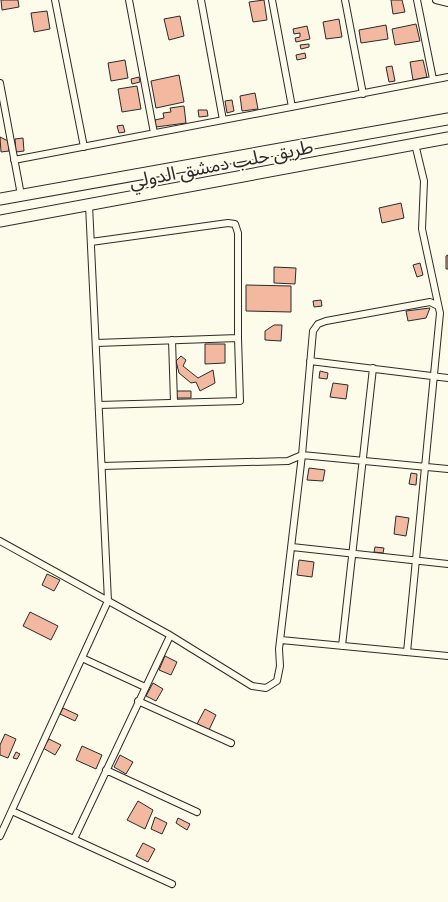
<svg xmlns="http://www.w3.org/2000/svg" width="448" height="902" font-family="Commissioner,'Noto Sans Arabic',sans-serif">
<rect width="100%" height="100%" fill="#fdfbea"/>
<path fill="#f2b8a0" stroke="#2b2b2b" d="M1,0H18L19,7L2,10Z
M264,0L267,20L253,22L249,2Z
M391,0H402L405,12L393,14Z
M47,11L50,29L34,32L31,13Z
M180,16L184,36L169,40L164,19Z
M339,19L342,37L326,39L323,22Z
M416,24L420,41L395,45L392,29Z
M386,25L388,39L361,43L359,30Z
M307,26L310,39L296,42L295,38L300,37V33L294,34L293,29Z
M309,44V47L301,49L300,45Z
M305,53L306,58L297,60L296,55Z
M125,60L128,78L111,81L108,63Z
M423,60L427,77L413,80L410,62Z
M392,66L395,81L389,82L386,67Z
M179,75L184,102L156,108L151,81Z
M139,77L140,82L132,84L131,79Z
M137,86L141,109L122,112L118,89Z
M255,93L258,109L242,111L240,96Z
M232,100L234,111L227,113L225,101Z
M184,106L186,123L156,127L155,120L164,118L163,113L171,112L170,108Z
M198,110H207L208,116L199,117Z
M123,125L125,132L119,133L117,126Z
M0,137L8,141L9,151L1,152Z
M23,138L24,151L16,152L15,139Z
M401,203L404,218L382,223L379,208Z
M448,255V269H446V256Z
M420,263L423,275L417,277L413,265Z
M274,267L296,268L295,284L274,283Z
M246,285L291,286V312L246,311Z
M321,300L322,306L314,307L313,301Z
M430,308L426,318L408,321L406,311Z
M274,325H282L281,341L265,340V331Z
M205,344H225V363L205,364Z
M181,356L186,360L183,366L198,378L213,370L215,383L200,391L196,382L191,383L179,373L176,361Z
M320,371L328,373L327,379L319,378Z
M333,383L348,385L346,399L330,397Z
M175,391H191V398H175Z
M309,468L325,470L323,481L307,480Z
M411,473L417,474L416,485L409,484Z
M396,516L409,518L406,536L394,534Z
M375,547L384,548L383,553L374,552Z
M299,560L314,562L312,577L297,575Z
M47,574L60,580L54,591L42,585Z
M30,612L58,626L51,640L23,626Z
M165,656L177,662L171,675L159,670Z
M153,683L163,689L156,701L146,696Z
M63,708L78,715L75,721L60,714Z
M205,709L216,715L209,730L197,724Z
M5,734L16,739L8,758L0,755V745Z
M49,739L61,745L55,755L43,748Z
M82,746L102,755L96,769L76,760Z
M16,752L20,754L17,759L13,758Z
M120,755L133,762L126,774L114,767Z
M138,801L153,810L145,829L127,820Z
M155,817L167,823L162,834L151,829Z
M178,818L190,824L187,830L176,823Z
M143,843L155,849L148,862L136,856Z"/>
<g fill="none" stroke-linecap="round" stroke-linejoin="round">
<g stroke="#2b2b2b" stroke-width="8">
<path id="street" d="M55,0L84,147
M129,0L154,133
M201,0L223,120
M272,0L292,107
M345,0L363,94
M417,0L433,79
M436,0L448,3
M0,83L21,195
M14,160L448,77
M91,242L228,223L235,224L238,233V338
M172,340L174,402
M96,343L238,338L240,401L99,405
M310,361L448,378
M102,466L288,461L302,455L448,469
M0,541L168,634L252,686L266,688L277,681L280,666L279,649L302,455L313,331L318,324L326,321L430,302L438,306
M292,547L448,564
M281,640L448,656
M342,646L373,368
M407,652L440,313L422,229L424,181L415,144
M82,658L145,687
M138,701L231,743
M106,770L197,812
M12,811L172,884
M0,836L108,601L89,205
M74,839L170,636"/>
</g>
<g stroke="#2b2b2b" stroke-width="13">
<path id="highway" d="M0,199L448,119
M0,221L448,138"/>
</g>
<use href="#street" stroke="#fdfbea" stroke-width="6"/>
<use href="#highway" stroke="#fdfbea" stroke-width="11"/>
</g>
<g text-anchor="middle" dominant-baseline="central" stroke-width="4" stroke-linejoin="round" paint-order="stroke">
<g font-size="19" fill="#2b2b2b" stroke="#fdfbea">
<text transform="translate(221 163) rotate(-11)">طريق حلب دمشق الدولي</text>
</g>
</g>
</svg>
